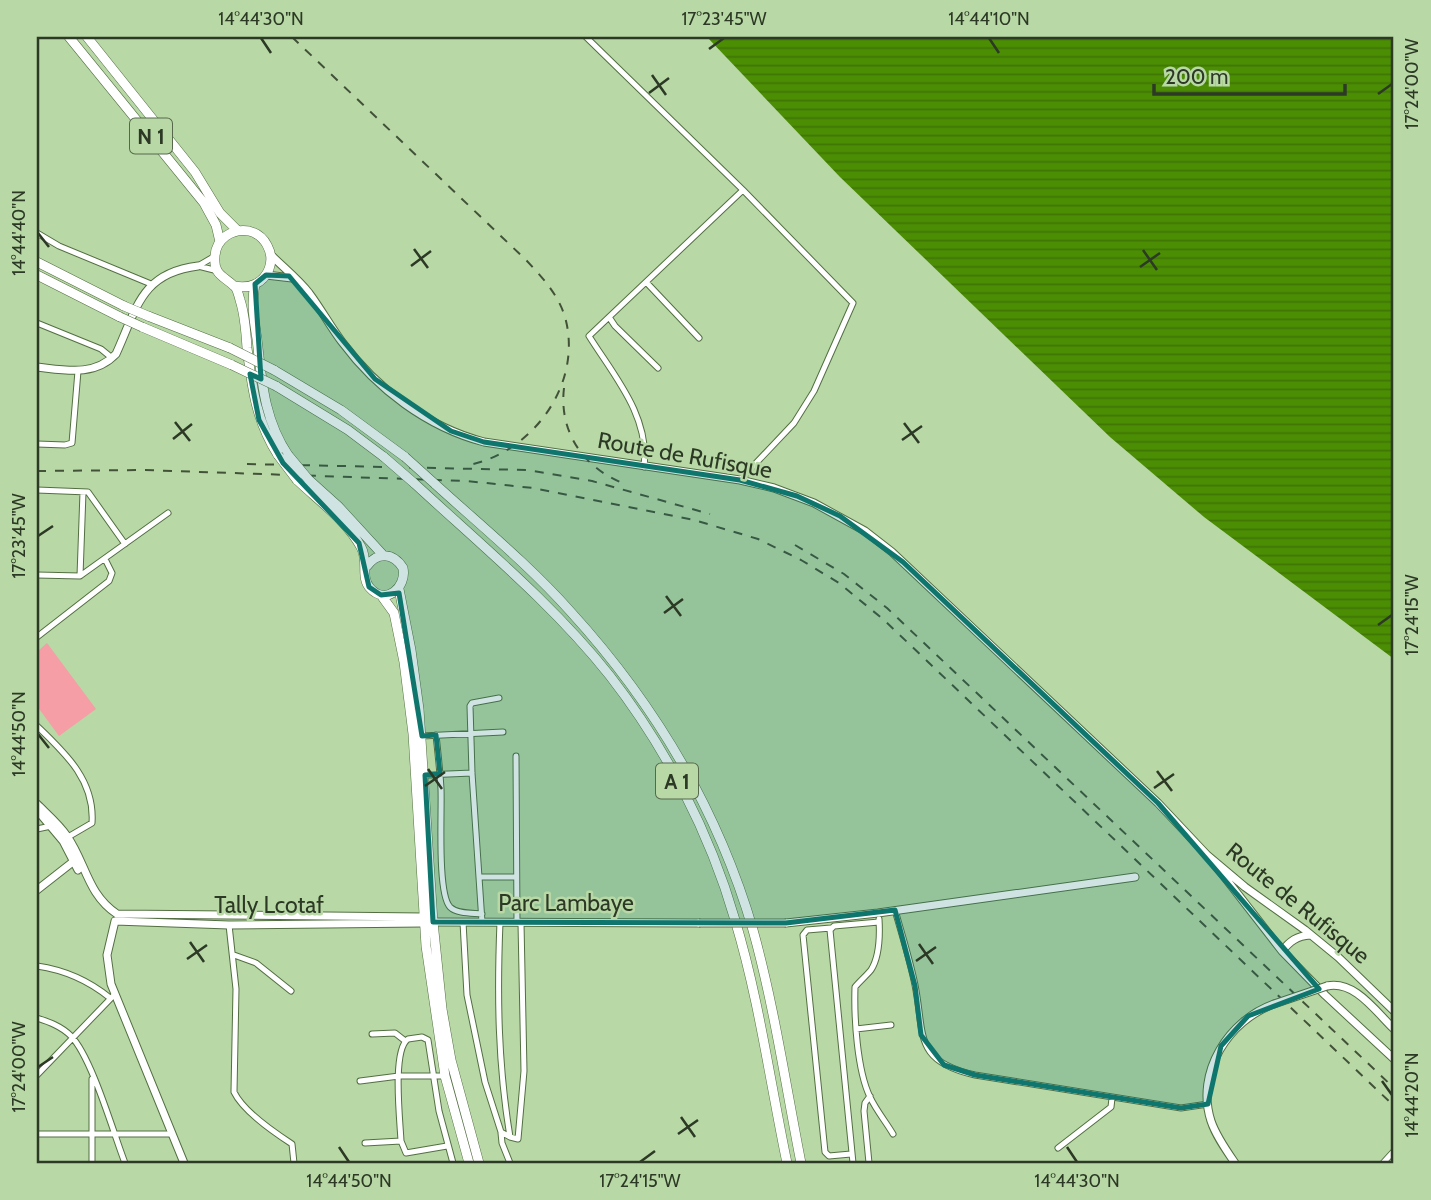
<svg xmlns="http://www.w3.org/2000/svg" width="1431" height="1200" font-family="Cabin,sans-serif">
<defs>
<pattern id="water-rules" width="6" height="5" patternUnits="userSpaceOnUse" patternTransform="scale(1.75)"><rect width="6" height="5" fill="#4b8e03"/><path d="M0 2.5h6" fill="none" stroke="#3f7505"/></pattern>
</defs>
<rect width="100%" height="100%" fill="#b8d8a6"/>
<path fill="#f59ea5" d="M47,643L96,709L59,736L37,706V652Z"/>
<path fill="url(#water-rules)" d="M707,37H1394V659L1204,517L1110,437L840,177Z"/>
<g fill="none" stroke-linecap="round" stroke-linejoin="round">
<g stroke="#536f42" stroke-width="7">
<path id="street" d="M586,37L743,190L853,303L814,391L794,423L740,480
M37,233L59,246L151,284
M198,266L218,271
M198,266L215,256
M646,282L699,338
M609,317L615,326L658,368
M37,323L101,349L112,358
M37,444L65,445L72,443L78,371
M644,467C650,416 614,376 589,336L743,190
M37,490L88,492L125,544
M37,575L80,576L168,513
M80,576L83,492
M37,637L109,581L112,573L105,559
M37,726C65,753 95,780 92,823L68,837
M436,735C438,753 440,771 441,789C442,811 437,893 450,907C457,914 472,913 482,914
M422,736L503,732
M516,756L517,922
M425,775L472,773
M37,829L51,826
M479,877H516
M895,910C902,935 910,960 915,985C925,1035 913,1061 975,1075L1181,1108L1208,1104
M879,919C880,936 880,956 871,970C866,976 860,981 855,987C854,1017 857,1070 870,1097C876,1110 886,1122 893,1134
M463,922L467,995L485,1082L501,1132L510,1137
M482,922L472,773L470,706L472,703L499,698
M500,922C497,996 498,1064 510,1137L518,1139L524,1071L521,923
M229,925L236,989L234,1092C243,1111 275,1133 292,1144L294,1163
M831,928L807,930L803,935L825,1152L829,1156L851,1154
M234,955L256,963L291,991
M37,966C65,970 88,980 110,998
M37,1018C49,1022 61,1026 71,1036C92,1058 113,1132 125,1163
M856,1029L891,1025
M372,1034L395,1033L404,1040
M37,1075L115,994
M360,1081L399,1076H445
M501,1133L502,1143L510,1163
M37,1134H172
M365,1143L401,1141
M447,1146L406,1153L401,1141C400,1120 392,1050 408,1039L422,1037L428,1040L439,1111L453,1163
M1058,1148L1111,1107L1112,1098
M92,1163V1079
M853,1163L830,930L834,926L879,922
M869,1163L864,1111L865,1103L870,1096
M1383,1163L1394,1151"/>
</g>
<g stroke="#536f42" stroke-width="9">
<path id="secondary" d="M271,255C284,268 298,279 309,293C321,309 330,326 342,342C377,389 427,427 484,442L740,480L774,488L814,503L865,531L892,552L1158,803L1207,855L1245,887L1305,930L1338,957L1394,1011
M266,275L292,278
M37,367C65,370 94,377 116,354C137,308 141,273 198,266
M37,804C47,814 59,824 67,836C86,863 87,894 117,914L423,917
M37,810L63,841L78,870
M1216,866L1282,951L1325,995L1394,1059
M37,890L74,861
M115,921L229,925L423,923
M115,921L107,955L111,984L184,1163
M433,922L699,923
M786,923L878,913L1135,877
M1282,951C1290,941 1297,936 1310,935
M1327,986C1355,980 1376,1012 1394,1029
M1235,1163C1226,1150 1216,1136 1211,1121C1195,1072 1229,1020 1274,1004"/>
</g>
<g stroke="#536f42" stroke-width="10">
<path id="highway" d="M69,37L204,203L216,225L220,242
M87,37L195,172L220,213L238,231
M37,262L124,306
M37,275L120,317
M255,284C251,303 254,320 257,339C262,382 264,419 288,455
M234,286C249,289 263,284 269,269C275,253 265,235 249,231C232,228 216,239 215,256C213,275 224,276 234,286C237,288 239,296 240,300C245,315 246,332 247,348C252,387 256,421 278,455
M148,316L230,348
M142,327L232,365
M274,370L341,410L405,457
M276,386L348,430L384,457
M308,479L338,506L383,555
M297,480C319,501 346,520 361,547C369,561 360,577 370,588C386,606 407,587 403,568C393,552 377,552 367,566
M414,483C481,545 553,604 610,676C666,748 710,833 735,920C759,999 770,1082 787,1163
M435,484C480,525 529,565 570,611C654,703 718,810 753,930C774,1005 786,1087 801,1163
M399,589L411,650L419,709L433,922L442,1009L451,1060L479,1163
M381,595L394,613L404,662L413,734L426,946L445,1076L469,1163"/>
</g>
<use href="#street" stroke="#fff" stroke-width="5"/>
<use href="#secondary" stroke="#fff" stroke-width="7"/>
<use href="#highway" stroke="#fff" stroke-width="9"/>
<path stroke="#425239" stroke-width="2" stroke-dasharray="9 9" stroke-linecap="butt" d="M292,37L526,260C542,277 558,294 565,317C583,381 536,449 473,464
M564,388C559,430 581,465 620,482
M247,464L527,470L592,481L710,514
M37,471L143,470L467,481L533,488L694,520L758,539L801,560L839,583L884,620L1394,1106
M795,545L844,574L887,608L1394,1088"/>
<g stroke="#536f42" stroke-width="9" stroke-linecap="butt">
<path id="secondary-bridge" d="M699,923H786
M1274,1004L1327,986"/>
</g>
<g stroke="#536f42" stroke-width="10" stroke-linecap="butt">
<path id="highway-bridge" d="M124,306L148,316
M120,317L142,327
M230,348L274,370
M232,365L276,386
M278,455L297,480
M288,455L308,479
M384,457L414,483
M405,457L435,484"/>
</g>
<use href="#secondary-bridge" stroke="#fff" stroke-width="7"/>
<use href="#highway-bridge" stroke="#fff" stroke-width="9"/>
</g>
<path fill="#0f766e" fill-opacity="0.2" stroke="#0f766e" stroke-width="5" stroke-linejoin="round" d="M266,275L289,276L375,379L451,431L484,442L740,480L797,496L840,516L903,562L1158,803L1319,989L1248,1016L1221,1046L1208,1104L1181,1108L975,1075L944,1065L921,1035L915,986L895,910L786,923L433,922L425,775L440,774L436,735L422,736L399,593L381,595L369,587L359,543L283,463L259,420L250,374L261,379L255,284Z"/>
<path fill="none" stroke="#2c3925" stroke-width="2.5" d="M261,38L271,53M989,38L999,53M709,49L724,38M652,75L666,95M649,93L669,78M1378,94L1392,84M38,233L49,247M414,249L428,268M1143,250L1157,270M411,266L431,251M1140,267L1160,253M175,422L190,441M904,423L919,443M173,439L192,424M902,440L922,426M38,536L53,526M666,596L681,616M664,613L683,599M1378,625L1392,615M38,734L49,748M428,769L442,789M1157,771L1172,791M425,786L445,772M1154,788L1174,774M190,942L204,962M919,944L933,964M187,959L207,945M916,961L936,947M38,1067L53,1057M1382,1081L1392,1095M681,1117L695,1137M678,1134L698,1120M339,1147L349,1162M1067,1147L1077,1162M640,1162L655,1151"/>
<g text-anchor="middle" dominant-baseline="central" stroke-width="5" stroke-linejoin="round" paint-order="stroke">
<g fill="#b8d8a6" stroke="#56694c" stroke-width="2">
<rect x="130" y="118.5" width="42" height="35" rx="5"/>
<rect x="656" y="763.5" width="42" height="35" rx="5"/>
</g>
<g font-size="21" font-weight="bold" fill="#2c3925">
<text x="151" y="136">N 1</text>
<text x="677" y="781">A 1</text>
</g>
<g font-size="23" fill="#2c3925" stroke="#b8d8a6">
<text transform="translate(685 455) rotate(10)">Route de Rufisque</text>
<text x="566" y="903">Parc Lambaye</text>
<text transform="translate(1298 903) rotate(39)">Route de Rufisque</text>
<text x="269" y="905">Tally Lcotaf</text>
</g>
</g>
<rect width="1431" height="1200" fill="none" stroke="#b8d8a6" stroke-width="77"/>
<path d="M1154 84v10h191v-10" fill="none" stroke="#2c3925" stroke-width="3.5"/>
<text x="1165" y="84" font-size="21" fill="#2c3925" stroke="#b8d8a6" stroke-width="5" paint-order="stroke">200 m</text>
<rect x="38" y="38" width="1354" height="1124" fill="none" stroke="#2c3925" stroke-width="2.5"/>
<g font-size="18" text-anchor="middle" fill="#2c3925">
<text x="261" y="25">14°44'30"N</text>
<text x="724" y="25">17°23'45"W</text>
<text x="989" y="25">14°44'10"N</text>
<text transform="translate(1412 84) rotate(-90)" y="6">17°24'00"W</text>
<text transform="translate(19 233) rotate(-90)" y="6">14°44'40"N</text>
<text transform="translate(19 536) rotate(-90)" y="6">17°23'45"W</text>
<text transform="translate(1412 615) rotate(-90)" y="6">17°24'15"W</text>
<text transform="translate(19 734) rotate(-90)" y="6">14°44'50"N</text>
<text transform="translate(19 1067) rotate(-90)" y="6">17°24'00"W</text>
<text transform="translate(1412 1095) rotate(-90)" y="6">14°44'20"N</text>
<text x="349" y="1187">14°44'50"N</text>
<text x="640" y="1187">17°24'15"W</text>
<text x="1077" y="1187">14°44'30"N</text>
</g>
</svg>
